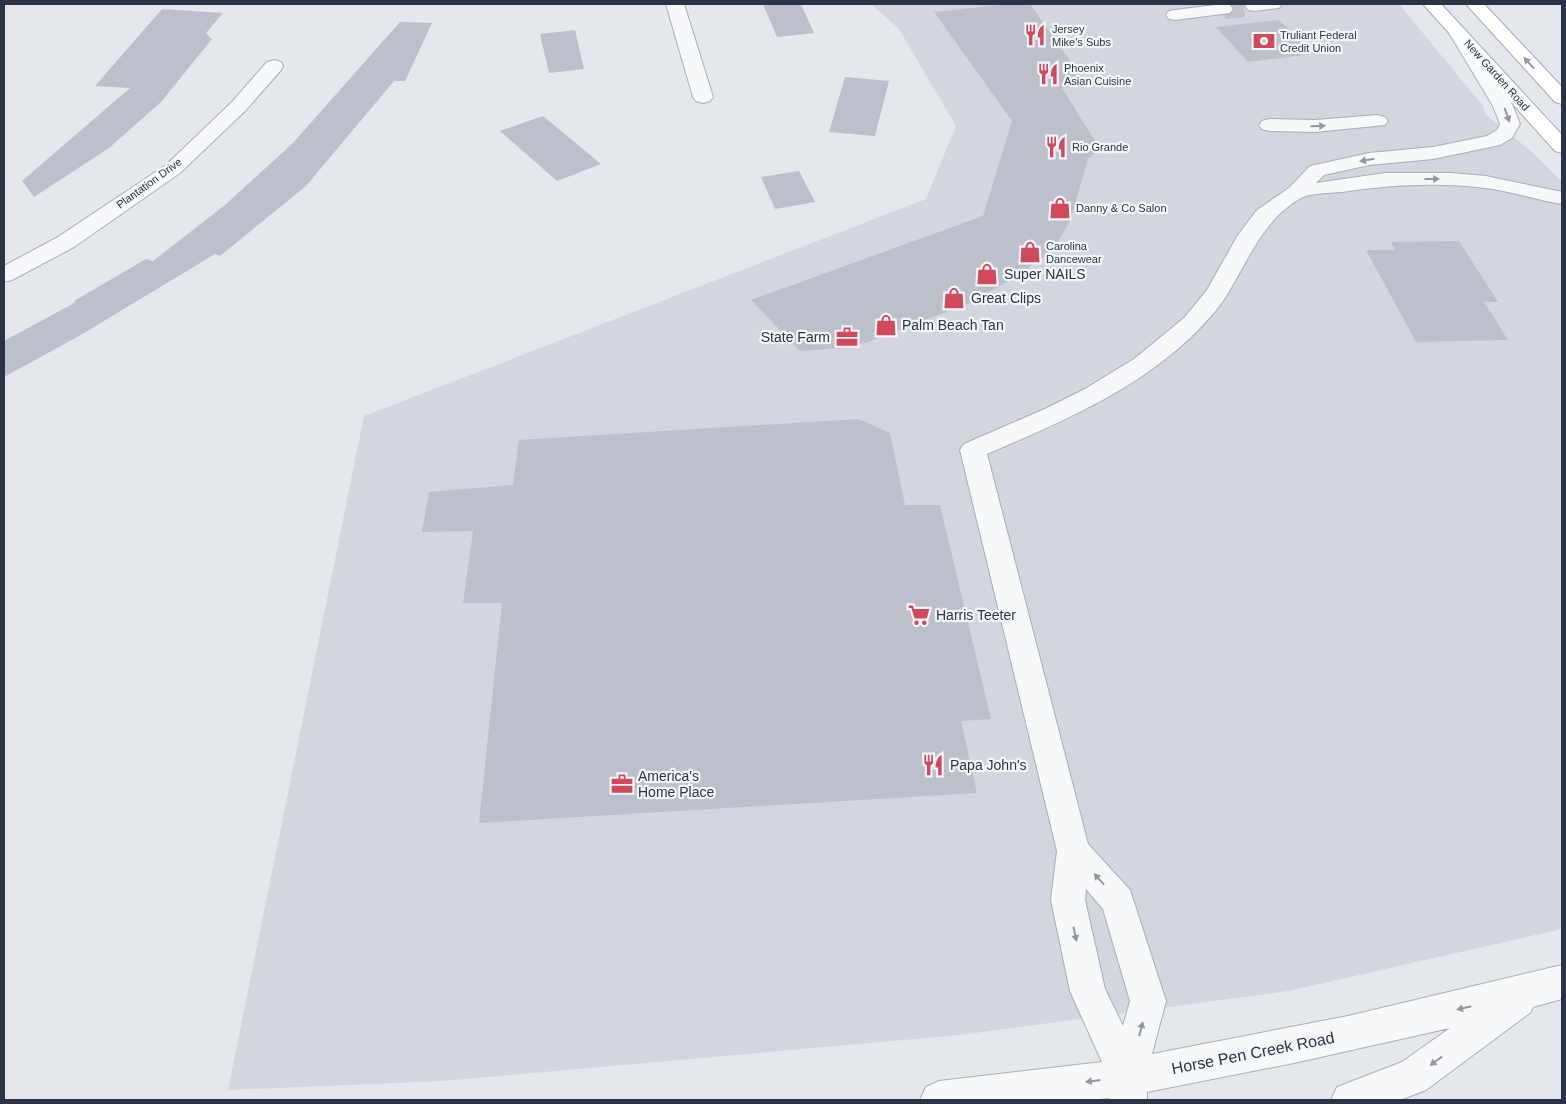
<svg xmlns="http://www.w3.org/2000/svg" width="1566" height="1104" font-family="Helvetica,sans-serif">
<rect width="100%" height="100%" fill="#e4e7ec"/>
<path fill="#d2d6de" d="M871,4H1399L1483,106L1485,114L1531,151L1562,182V929L1288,991L960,1035L442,1081L228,1090L364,416L926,199L956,126L899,29Z"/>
<path fill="#bbc0ca" d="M763,4H801L814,33L777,37Z
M1008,4H1030L1087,85L1062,88L1100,149L1088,159L1070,221L1051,252L1012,279L970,303L868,342L840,348L800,351L751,300L983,216L1012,121L934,12Z
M162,9L223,13L206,33L212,39L161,102L109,148L34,197L22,181L130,88L95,86Z
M1279,20L1313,54L1248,62L1216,27Z
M400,22L432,23L405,81H394L306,186L220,256L215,254L79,336L4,377V341L76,302L74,301L146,259L153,261L225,205L293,143Z
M575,30L584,69L549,73L540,34Z
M845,77L889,81L875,136L829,132Z
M543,116L601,164L557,181L500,131Z
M799,171L815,202L775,209L761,177Z
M1459,241L1498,302H1484L1508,340L1416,342L1366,250H1395L1391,242Z
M859,419L890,433L905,505H940L991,719L961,721L977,793L479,823L502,603H463L473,531L422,532L429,492L513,485L519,440Z"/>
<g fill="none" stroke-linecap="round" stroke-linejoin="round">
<path stroke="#bfc3cb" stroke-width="20" stroke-dasharray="20 10" stroke-linecap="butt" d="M1224,9L1254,6"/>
<g stroke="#a9aeb7" stroke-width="2">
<path id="minor" d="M666,4H684L713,97L710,101L703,103L696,101L693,97Z
M1224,4L1230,5L1233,9L1230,13L1175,20L1169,19L1166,15L1169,11L1175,10Z
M1247,4H1282L1279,8L1254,11L1248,10L1245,6Z
M1458,28L1464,29L1513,106L1520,124L1512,138L1500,145L1433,159L1369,165L1324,175L1316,183L1385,173H1451L1486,176L1562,192V204C1536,200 1511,191 1485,188C1437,182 1389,185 1342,192C1330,193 1311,193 1301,198C1263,220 1250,257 1228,293C1221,305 1210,318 1200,328C1141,389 1063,421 987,454L1088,844L1130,890L1166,1001L1152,1054L1348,1016L1562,965V999L1533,1007L1531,1012L1426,1090L1400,1100H1331L1337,1087L1402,1062L1450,1028L1294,1063L1147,1092V1100H1109V1098L1092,1100H920L926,1087L939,1081L1102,1062L1070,991L1051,900L1057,851L960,450L964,444L1047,408L1085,389L1134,359L1184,318L1207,290L1238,235L1257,210L1289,188L1310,166L1369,153L1433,147L1487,136L1497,130L1500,124L1493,106L1449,33L1452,29ZM1086,889L1103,909L1130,1001L1123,1026L1105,989L1085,900Z
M274,60L281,62L283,66L281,70L246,110L180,173L74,247L12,280L4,282V266L58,237L166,165L232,102L267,62Z
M1378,115L1385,117L1388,121L1385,125L1315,132L1269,131L1262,129L1259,125L1262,121L1269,119L1315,120Z"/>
</g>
<g stroke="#a3abb8" stroke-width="2">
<path id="major" d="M1423,4H1441L1562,135V153L1555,151Z
M1466,4H1484L1562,87V104L1555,102Z"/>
</g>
<use href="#minor" fill="#f7f8fa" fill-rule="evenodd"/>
<use href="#major" fill="#fff" fill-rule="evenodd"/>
</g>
<defs><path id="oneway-solid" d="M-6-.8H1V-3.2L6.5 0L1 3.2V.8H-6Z" transform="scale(1.25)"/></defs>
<use fill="#959aa2" href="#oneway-solid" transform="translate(1529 63) rotate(-132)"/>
<g fill="#9196a0">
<use href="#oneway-solid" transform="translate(1507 115) rotate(71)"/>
<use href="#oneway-solid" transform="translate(1318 126) rotate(-2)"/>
<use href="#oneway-solid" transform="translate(1367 160) rotate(170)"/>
<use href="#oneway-solid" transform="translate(1432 179)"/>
<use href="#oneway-solid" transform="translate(1099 879) rotate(-132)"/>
<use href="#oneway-solid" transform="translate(1075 934) rotate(78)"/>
<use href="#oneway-solid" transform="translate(1464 1008) rotate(167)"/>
<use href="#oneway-solid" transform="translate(1141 1029) rotate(-75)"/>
<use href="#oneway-solid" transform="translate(1436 1061) rotate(144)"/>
<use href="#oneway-solid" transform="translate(1093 1081) rotate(173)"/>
</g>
<defs>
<g id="restaurant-bare" transform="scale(1.725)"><path d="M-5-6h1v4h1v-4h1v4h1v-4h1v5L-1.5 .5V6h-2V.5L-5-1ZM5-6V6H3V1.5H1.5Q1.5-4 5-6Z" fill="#d1495b" stroke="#f4f6f9" stroke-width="2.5" paint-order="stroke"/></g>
<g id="bank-bare" transform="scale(1.725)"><path d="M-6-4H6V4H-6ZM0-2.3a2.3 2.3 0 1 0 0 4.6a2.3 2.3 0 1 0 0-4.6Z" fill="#d1495b" stroke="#f4f6f9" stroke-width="2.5" paint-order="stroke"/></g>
<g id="shop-bare" transform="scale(1.725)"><path d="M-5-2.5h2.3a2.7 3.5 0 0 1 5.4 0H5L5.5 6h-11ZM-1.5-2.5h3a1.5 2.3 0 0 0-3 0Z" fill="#d1495b" stroke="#f4f6f9" stroke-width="2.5" paint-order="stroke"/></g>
<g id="office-bare" transform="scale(1.725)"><path d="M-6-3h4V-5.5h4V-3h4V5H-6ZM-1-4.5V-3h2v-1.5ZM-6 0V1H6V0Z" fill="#d1495b" stroke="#f4f6f9" stroke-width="2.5" paint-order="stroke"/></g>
<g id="supermarket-bare" transform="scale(1.725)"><path d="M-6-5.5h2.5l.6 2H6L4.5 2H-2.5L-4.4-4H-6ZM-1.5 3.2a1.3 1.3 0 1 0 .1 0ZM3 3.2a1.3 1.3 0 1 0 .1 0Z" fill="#d1495b" stroke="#f4f6f9" stroke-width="2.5" paint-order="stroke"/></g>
</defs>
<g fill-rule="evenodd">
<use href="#restaurant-bare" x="1035" y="35"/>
<use href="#bank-bare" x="1264" y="41"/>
<use href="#restaurant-bare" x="1048" y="74"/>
<use href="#restaurant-bare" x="1056" y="147"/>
<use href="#shop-bare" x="1060" y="208"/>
<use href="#shop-bare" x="1030" y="252"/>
<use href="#shop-bare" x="987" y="274"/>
<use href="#shop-bare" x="954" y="298"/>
<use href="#shop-bare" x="886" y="325"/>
<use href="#office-bare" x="847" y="337"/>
<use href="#supermarket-bare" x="919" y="615"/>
<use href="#restaurant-bare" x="933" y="765"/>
<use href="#office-bare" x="622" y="784"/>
</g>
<g text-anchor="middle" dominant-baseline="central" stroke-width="4.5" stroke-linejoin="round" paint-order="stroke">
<g font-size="11" fill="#2b3445" stroke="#f4f6f9" text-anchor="start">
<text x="1052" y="29">Jersey<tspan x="1052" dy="13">Mike's Subs</tspan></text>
<text x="1280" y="35">Truliant Federal<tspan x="1280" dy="13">Credit Union</tspan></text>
<text x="1064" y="68">Phoenix<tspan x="1064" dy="13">Asian Cuisine</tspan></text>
<text x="1072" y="147">Rio Grande</text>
<text x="1076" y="208">Danny &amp; Co Salon</text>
<text x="1046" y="246">Carolina<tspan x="1046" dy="13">Dancewear</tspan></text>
</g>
<g font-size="11" fill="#2b3445" stroke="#f4f6f9">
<text transform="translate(1497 75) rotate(48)">New Garden Road</text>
<text transform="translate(149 183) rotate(-36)">Plantation Drive</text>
</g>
<g font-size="14" fill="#2b3445" stroke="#f4f6f9" text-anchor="start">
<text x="1004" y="274">Super NAILS</text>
<text x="971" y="298">Great Clips</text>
<text x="902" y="325">Palm Beach Tan</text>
<text x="830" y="337" text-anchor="end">State Farm</text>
<text x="936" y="615">Harris Teeter</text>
<text x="950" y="765">Papa John's</text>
<text x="638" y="776">America's<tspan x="638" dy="16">Home Place</tspan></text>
</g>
<g font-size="16" fill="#2b3445" stroke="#f4f6f9">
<text transform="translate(1253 1053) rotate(-11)">Horse Pen Creek Road</text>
</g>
</g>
<rect width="1566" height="1104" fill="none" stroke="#2b3445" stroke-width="10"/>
</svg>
